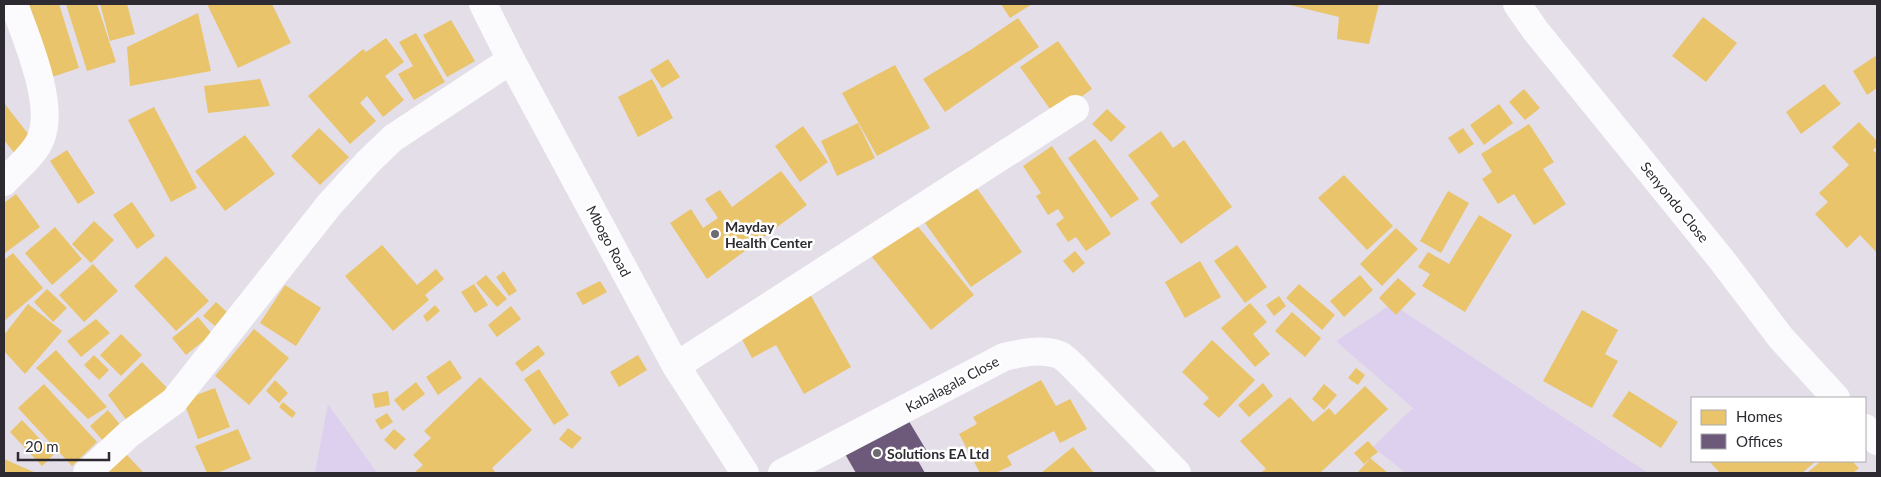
<svg xmlns="http://www.w3.org/2000/svg" width="1881" height="477" font-family="Lato,sans-serif">
<rect width="100%" height="100%" fill="#e3dee8"/>
<path fill="#ddcfee" d="M1392,304L1648,473H1406L1373,447L1413,408L1336,341Z
M328,404L377,473H315Z"/>
<path fill="#e9c46a" d="M28,4H59L79,68L52,77Z
M66,4H97L116,62L87,71Z
M100,4H127L135,34L110,41Z
M207,4H272L291,43L238,68Z
M1001,4H1032L1010,18Z
M1286,4H1379L1369,44L1337,39L1339,17Z
M198,13L211,71L130,86L127,47Z
M1703,17L1737,43L1706,82L1672,56Z
M1018,18L1039,47L945,112L923,79L972,49Z
M451,20L475,61L447,77L423,35Z
M416,33L445,82L414,100L398,74L413,66L399,42Z
M386,38L404,62L385,76L404,100L383,117L367,96L360,103L376,121L350,144L308,96L363,49L366,52Z
M1058,41L1092,89L1055,116L1020,67Z
M1877,55V88L1867,95L1853,71Z
M668,59L680,77L662,88L650,70Z
M895,65L930,128L877,156L842,93Z
M260,79L270,106L208,113L204,86Z
M652,79L673,118L638,137L618,97Z
M1824,84L1841,104L1801,134L1786,112Z
M1524,89L1540,108L1525,120L1509,102Z
M4,103L33,140L15,154L4,140Z
M1499,104L1513,123L1484,145L1470,125Z
M154,107L197,188L171,202L128,120Z
M1107,109L1126,127L1111,142L1092,124Z
M1859,122L1877,141V146L1873,150L1877,154V253L1860,235L1847,248L1815,214L1828,202L1819,193L1849,165L1832,147Z
M858,123L875,158L837,176L821,141Z
M1529,124L1554,162L1543,169L1566,204L1534,225L1514,194L1498,204L1482,179L1492,172L1481,154Z
M803,126L828,162L800,182L775,146Z
M319,128L349,157L320,185L291,156Z
M1463,128L1474,144L1459,154L1448,138Z
M1161,131L1173,148L1184,140L1232,207L1181,244L1150,203L1159,196L1128,155Z
M245,135L275,174L225,211L195,171Z
M1095,139L1139,199L1111,218L1068,158Z
M1052,146L1111,234L1086,251L1076,237L1068,242L1056,224L1064,218L1058,209L1048,215L1036,196L1041,193L1023,166Z
M67,150L95,193L78,204L50,161Z
M781,171L807,205L707,279L670,223L691,209L703,228L718,218L705,199L720,190L732,207Z
M1344,175L1393,226L1367,250L1318,198Z
M976,187L1022,252L971,287L925,223Z
M1448,191L1469,203L1441,253L1420,241Z
M16,194L40,227L5,253L4,203Z
M132,202L155,236L137,249L113,215Z
M1479,215L1512,235L1465,312L1422,286L1430,274L1418,267L1428,252L1449,264Z
M94,221L114,240L91,263L72,244Z
M915,223L974,295L931,330L872,257Z
M55,227L82,259L52,285L25,253Z
M1396,228L1418,249L1382,286L1360,264Z
M382,245L417,285L436,269L444,279L425,295L429,300L393,331L345,276Z
M1237,245L1267,287L1245,303L1214,261Z
M1075,251L1085,263L1073,273L1063,261Z
M13,253L43,288L4,321V260Z
M166,256L209,301L176,331L134,286Z
M1200,261L1221,297L1185,318L1165,282Z
M93,264L118,291L84,322L59,295Z
M504,271L517,291L509,296L496,277Z
M486,275L507,299L497,307L476,283Z
M1360,275L1373,290L1344,317L1330,301Z
M1398,278L1416,294L1396,315L1379,298Z
M600,281L607,292L583,305L576,293Z
M474,284L488,305L475,313L461,292Z
M1299,284L1335,315L1322,330L1286,298Z
M285,285L321,308L296,346L260,323Z
M47,289L67,308L53,322L34,302Z
M810,294L851,367L804,394L776,345L752,358L739,334Z
M1279,296L1286,306L1274,316L1266,305Z
M216,302L227,312L215,326L203,316Z
M1250,303L1267,322L1253,334L1270,354L1255,367L1221,328Z
M28,304L62,331L25,374L4,351V335Z
M435,305L440,311L427,322L423,316Z
M511,306L521,319L497,337L488,325Z
M1582,310L1618,330L1605,354L1618,361L1592,408L1543,381Z
M1292,312L1321,338L1305,357L1275,331Z
M198,317L212,334L186,355L172,338Z
M96,319L110,333L81,357L67,341Z
M254,329L289,358L249,405L215,376Z
M121,334L142,355L121,376L100,355Z
M1212,340L1255,380L1219,418L1203,404L1209,398L1182,372Z
M538,345L545,354L522,372L515,363Z
M56,350L107,407L88,419L36,368Z
M94,355L109,370L99,380L84,365Z
M638,355L647,370L619,387L610,372Z
M450,360L462,378L438,395L426,377Z
M142,362L171,392L130,425L108,395Z
M1356,368L1365,375L1358,385L1348,378Z
M539,369L569,415L554,425L524,379Z
M480,377L532,430L492,468L496,473H414L423,465L413,455L431,438L424,431Z
M275,380L288,393L279,403L266,391Z
M1041,380L1056,406L1070,399L1087,429L1060,443L1054,431L1007,456L1012,465L996,473H980L959,434L977,424L973,417Z
M416,382L425,394L403,411L394,400Z
M1263,383L1273,396L1249,417L1238,405Z
M44,384L97,442L72,466L18,408Z
M1324,384L1337,395L1324,410L1312,399Z
M1365,386L1388,409L1320,473H1260L1266,469L1240,441L1290,397L1313,422L1329,408L1335,415Z
M215,388L230,427L198,439L183,400Z
M388,391L390,405L375,408L372,394Z
M1629,391L1678,422L1661,448L1612,416Z
M283,402L296,413L292,418L279,407Z
M108,410L123,428L105,443L90,426Z
M387,413L393,422L381,430L375,420Z
M22,420L54,454L42,466L10,432Z
M568,428L582,438L572,449L559,439Z
M238,429L251,459L217,473H207L195,446Z
M394,429L406,439L395,450L384,440Z
M1368,441L1378,452L1370,458L1388,473H1357L1370,459L1364,464L1354,453Z
M1073,447L1094,473H1041Z
M126,454L144,473H105Z
M4,459L36,473H4Z
M1709,461H1816L1802,473H1720Z
M1821,461H1852L1859,468L1853,473H1807Z"/>
<path fill="#6d597a" d="M907,418L928,453L917,459L925,473H856L845,454Z"/>
<g fill="none" stroke-linecap="round" stroke-linejoin="round">
<path stroke="#fbfafc" stroke-width="28" d="M483,4L511,60L676,366L745,473
M1517,4L1535,30L1721,259L1781,338L1836,398
M4,182C15,170 36,153 41,138C55,103 26,38 14,4
M676,366L1075,109
M1865,428L1877,441
M87,473L129,434L174,401L329,205L369,161L393,138L511,60
M782,473L1004,357C1021,353 1042,348 1060,355C1065,358 1071,364 1075,368L1177,473"/>
</g>
<g fill="#6d6a71" stroke="#fff" stroke-width="2">
<circle cx="715" cy="234" r="5"/>
<circle cx="877" cy="453" r="5"/>
</g>
<g text-anchor="middle" dominant-baseline="central" stroke-width="5" stroke-linejoin="round" paint-order="stroke">
<g font-size="14" fill="#2d2b31" stroke="#fff">
<text transform="translate(1675 202) rotate(51)">Senyondo Close</text>
<text transform="translate(609 241) rotate(62)">Mbogo Road</text>
<text transform="translate(952 384) rotate(-28)">Kabalagala Close</text>
</g>
<g font-size="14" font-weight="bold" fill="#2d2b31" stroke="#fff" text-anchor="start">
<text x="725" y="226">Mayday<tspan x="725" dy="16">Health Center</tspan></text>
<text x="887" y="453">Solutions EA Ltd</text>
</g>
</g>
<rect width="1881" height="477" fill="none" stroke="#2d2b31" stroke-width="10"/>
<rect x="1691" y="397" width="175" height="65" fill="#ffffff" stroke="#abaaad"/>
<rect x="1701" y="410" width="25" height="15" fill="#e9c46a" stroke="#abaaad"/>
<text x="1736" y="422" font-size="15" fill="#2d2b31">Homes</text>
<rect x="1701" y="434" width="25" height="15" fill="#6d597a" stroke="#abaaad"/>
<text x="1736" y="447" font-size="15" fill="#2d2b31">Offices</text>
<path d="M18 452v8h91v-8" fill="none" stroke="#2d2b31" stroke-width="2.5"/>
<text x="25" y="452" font-size="15" fill="#2d2b31" stroke="#ffffff" stroke-width="4" paint-order="stroke">20 m</text>
</svg>
